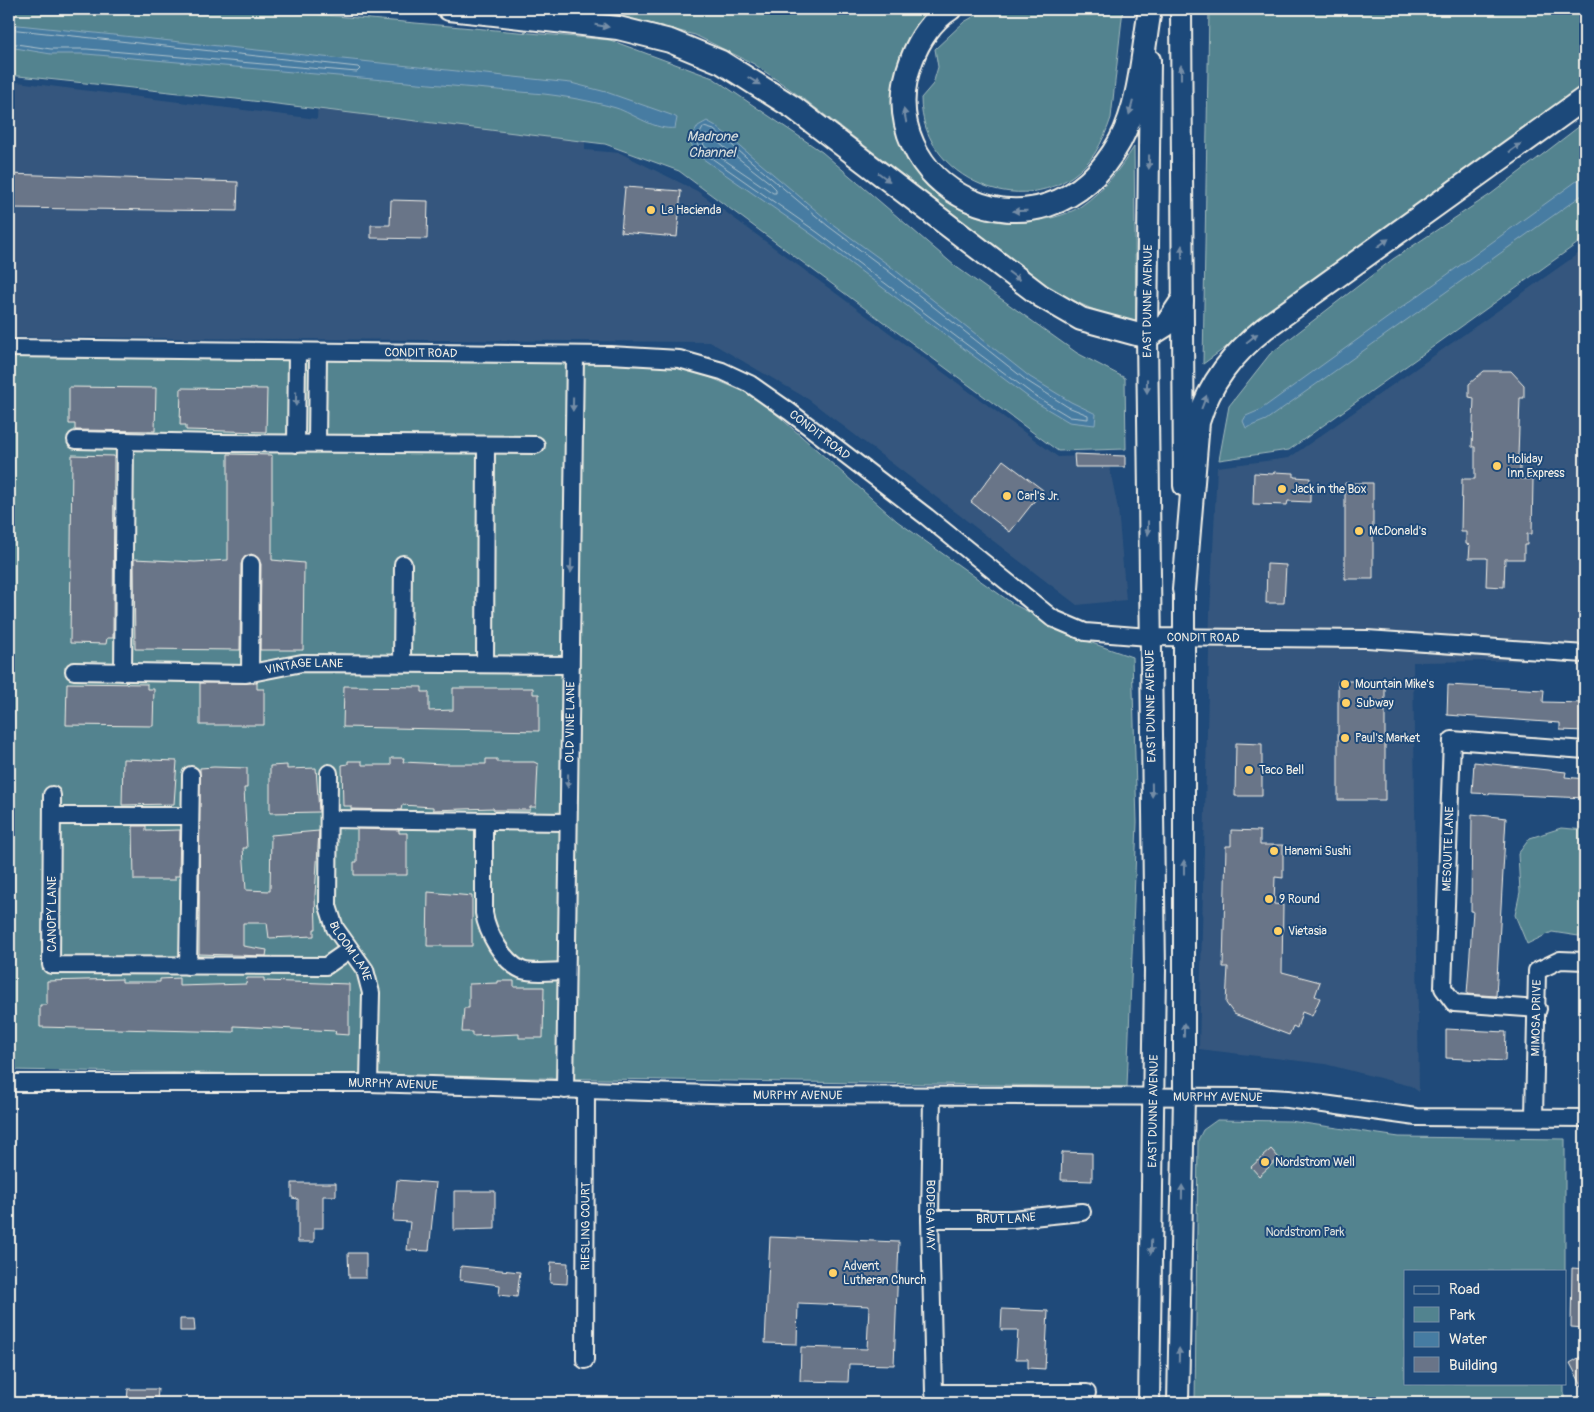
<svg xmlns="http://www.w3.org/2000/svg" width="1594" height="1412" font-family="Pangolin,sans-serif">
<rect width="100%" height="100%" fill="#1f4a7a"/>
<filter id="ink" filterUnits="userSpaceOnUse"><feTurbulence type="fractalNoise" baseFrequency=".02" numOctaves="2"/><feDisplacementMap in="SourceGraphic" scale="10" xChannelSelector="R" yChannelSelector="G"/><feConvolveMatrix kernelMatrix="1 2 1 2 8 2 1 2 1" color-interpolation-filters="sRGB"/></filter>
<g filter="url(#ink)">
<path fill="#35577e" d="M9,81L317,119L318,99L585,131V150L620,153L697,191L1058,457L1107,455L1118,509L1126,600L1077,605L808,399L710,342L9,337Z
M1585,249V660L1413,662L1419,1092L1411,1086L1325,1064L1199,1049L1210,613L1217,467L1289,458Z"/>
<path fill="#52838f" stroke="#a3babc" d="M9,9H255L610,40L713,78L822,152L955,266L1077,353L1125,378L1126,449L1058,451L679,171L605,144L236,99L9,75Z
M595,9H932C918,23 905,39 899,59C873,143 938,231 1027,222C1045,220 1066,216 1081,206C1104,190 1119,170 1134,147L1136,321L1135,323C1103,315 1075,303 1048,286L804,99L754,64L695,35Z
M987,9H1123L1111,118C1107,130 1102,142 1095,153C1044,228 921,188 921,98L933,84L938,67L935,49L964,22Z
M1209,9H1585V84L1203,364Z
M1585,122V238L1289,450L1219,460L1229,406L1270,354L1393,259L1491,194Z
M9,356L555,363L668,360L757,397L897,521L1013,604L1089,642L1132,657L1137,822L1127,1087L9,1070Z
M1561,828L1585,830V937L1552,932L1527,944L1515,915L1520,892L1518,854L1530,838Z
M1217,1120L1290,1121L1399,1137L1565,1139V1271H1405V1383H1564V1403H1195L1198,1140L1203,1130Z"/>
<path fill="#467ca2" stroke="#8cabbe" d="M9,24L571,83L606,92L674,116L677,118L675,128C656,131 634,114 616,108C592,101 568,97 544,94L86,54H51L9,47Z
M707,121L716,126L831,223L890,266L1030,377L1071,402L1096,414L1095,425L1069,422L1032,400L814,236L696,154L690,141L698,126Z
M1585,175V193L1266,420L1246,428L1243,421L1246,416L1260,410Z"/>
<g fill="none" stroke-linecap="round" stroke-linejoin="round">
<path stroke="#aec2cc" stroke-width="1" d="M9,29L358,67L360,69L357,72L87,49H51L9,43
M704,127L714,130L828,226L887,270L1027,381L1068,407L1088,415V419L1070,417L1035,396L817,232L700,150L696,141Z
M706,135L710,136L770,183L776,189V193H773L704,146L703,142Z"/>
</g>
<path fill="#697488" stroke="#f4f1e8" d="M9,174L238,182L237,211L9,208Z
M625,187L681,191L677,237L621,232Z
M391,200L428,201L427,239L371,238V225H390Z
M1484,371H1511L1524,385V398H1520L1518,456H1520V479H1533L1532,534H1527V545H1524V559H1505L1504,587L1486,586L1487,558H1469L1470,545L1466,544V532H1461L1462,479H1475V447H1472L1474,398L1469,397V384Z
M69,387L156,388L155,431L75,430V424H69Z
M181,388L267,389L266,432L186,430V425H180Z
M228,454L272,455V560L304,563L303,650H260L261,564L256,556L251,554L243,559L241,564L240,650L135,649L134,559L195,562L228,560Z
M1074,454L1125,456V467H1075Z
M72,455L114,456L113,638H107L106,644L70,643Z
M1003,460L1043,490L1010,532L971,502Z
M1274,472L1294,473V477L1310,478V502L1288,501L1287,505L1253,504L1254,473L1273,474Z
M1345,483H1373V579H1345Z
M1267,564L1286,565L1284,603H1266Z
M1338,681H1385V800H1338Z
M67,683L147,684V689H154L153,726L66,725Z
M200,683H257V689H264V725H200Z
M1448,685L1544,690L1543,702L1585,703V731L1560,730V723L1447,715Z
M344,686L422,687V692H429V711L453,710V688H533V694H539V731L343,727Z
M1236,743L1262,744V796H1235Z
M391,758H404L403,762L444,764H486V759H497V762H534L538,764L536,807H530V810H494L493,808L433,810V807L402,805L401,810L351,809V806H343L342,765L348,764V761H362V765H391Z
M123,759L177,761L174,804L122,805Z
M1474,762L1566,772L1565,777L1585,779V798L1472,793Z
M287,765V769L316,768L319,812L270,813V766Z
M214,767L247,768V788H244L247,848H243L246,890L270,891L271,835L319,831L315,895L316,929H314V936L269,938L267,923H243V946L267,950L266,956L199,954L200,768Z
M1472,814L1506,818L1496,996L1467,994L1473,911H1471Z
M133,826H146V831L180,830L179,876H175V880H134Z
M357,829L399,830V833H407V875H354V862H357Z
M1231,830L1260,831V845H1283V878L1275,877L1274,904L1283,905L1282,972L1320,982L1315,996L1320,998L1312,1016L1302,1012L1297,1028L1293,1026L1289,1035L1234,1014L1226,1003L1228,967H1223L1226,846H1231Z
M428,892L472,896V946H427Z
M179,978V986L246,984L247,978H264V981L349,984V1035L335,1034L336,1031L234,1026V1032L40,1027V1005H47V981L122,979V982H160V979Z
M498,981H514V987H544L543,1038H519V1034L472,1036V1032H462L464,1008H469V984L498,983Z
M1446,1029L1506,1032L1505,1061L1446,1058Z
M1271,1149L1279,1158L1259,1176L1251,1167Z
M1062,1152L1092,1153V1181L1061,1180Z
M397,1180L436,1183L429,1251L407,1250L410,1222L393,1221Z
M292,1183H336V1196H323V1228H314V1242H298V1199L292,1198Z
M454,1191H495V1229L454,1230Z
M770,1237L899,1242L894,1365L849,1364L848,1382L800,1381L801,1347L867,1349L869,1306L798,1303L797,1344L765,1343Z
M348,1253H366V1278H349Z
M551,1262L568,1263L567,1284L550,1283Z
M461,1266L520,1272L517,1297L499,1295L500,1285L460,1280Z
M1572,1268L1585,1269V1328L1571,1327Z
M1002,1309L1048,1311L1045,1369L1028,1368V1359H1016L1018,1330H1001Z
M180,1319H194L195,1331H180Z
M1585,1354V1392L1570,1363Z
M128,1389H158L157,1401H127Z"/>
<g fill="none" stroke-linecap="round" stroke-linejoin="round">
<g stroke="#f4f1e8" stroke-width="20">
<g id="minor">
<path id="s1" d="M9,348L610,355L679,359L722,371L750,384L790,412L927,517L1052,618L1085,632L1149,637L1367,639L1585,654"/>
<path d="M76,440L218,443L536,445"/>
<path d="M317,443L318,353"/>
<path d="M296,444L297,353"/>
<path d="M402,663L403,564"/>
<path d="M485,664L486,445"/>
<path id="s2" d="M74,671L246,674L302,663L569,665"/>
<path d="M123,672L125,441"/>
<path d="M250,673L251,564"/>
<path id="s3" d="M329,773L328,906L335,928L365,970L371,993L369,1083"/>
<path d="M52,795L51,965L326,966L349,950"/>
<path d="M52,816H190"/>
<path d="M329,819L567,822"/>
<path d="M484,822V913C487,932 503,962 522,970C534,974 553,971 565,971"/>
<path d="M188,966L191,775"/>
<path id="s4" d="M1538,1009L1454,1003L1443,988L1452,740L1585,750"/>
<path id="s5" d="M9,1083H369L741,1095L1255,1097L1288,1099L1416,1117L1585,1118"/>
<path id="s6" d="M565,1090L575,355"/>
<path id="s7" d="M932,1097L930,1219L934,1393H1087"/>
<path id="s8" d="M1534,1117L1537,971L1560,960L1585,961"/>
<path id="s9" d="M930,1219H1012L1082,1212"/>
<path id="s10" d="M585,1360L586,1091"/>
</g>
</g>
<g stroke="#f4f1e8" stroke-width="24">
<g id="major">
<path d="M1181,9L1184,486"/>
<path id="s11" d="M1149,1403L1155,971L1147,337L1150,60"/>
<path d="M1178,1403L1184,1096V575"/>
</g>
</g>
<g stroke="#f4f1e8" stroke-width="26">
<path id="highway" d="M449,9L618,28L670,41L721,62L794,108L1041,296L1081,319L1147,337L1166,325L1182,301
M950,9C932,20 919,40 912,59C863,185 1043,281 1120,141C1140,104 1143,50 1150,9
M1184,590L1198,422C1210,382 1233,354 1265,328L1585,98"/>
</g>
<use href="#minor" stroke="#1f4a7a" stroke-width="16"/>
<use href="#major" stroke="#1f4a7a" stroke-width="20"/>
<use href="#highway" stroke="#1f4a7a" stroke-width="22"/>
</g>
<defs><path id="oneway-solid" d="M-6-.8H1V-3.2L6.5 0L1 3.2V.8H-6Z" transform="scale(1.25)"/></defs>
<g fill="#748da6">
<use href="#oneway-solid" transform="translate(602 26) rotate(9)"/>
<use href="#oneway-solid" transform="translate(1181 72) rotate(-90)"/>
<use href="#oneway-solid" transform="translate(754 81) rotate(32)"/>
<use href="#oneway-solid" transform="translate(1131 108) rotate(105)"/>
<use href="#oneway-solid" transform="translate(905 116) rotate(-101)"/>
<use href="#oneway-solid" transform="translate(1515 148) rotate(-36)"/>
<use href="#oneway-solid" transform="translate(1149 162) rotate(91)"/>
<use href="#oneway-solid" transform="translate(884 177) rotate(37)"/>
<use href="#oneway-solid" transform="translate(1020 211) rotate(178)"/>
<use href="#oneway-solid" transform="translate(1383 243) rotate(-36)"/>
<use href="#oneway-solid" transform="translate(1182 252) rotate(-90)"/>
<use href="#oneway-solid" transform="translate(1014 276) rotate(37)"/>
<use href="#oneway-solid" transform="translate(1252 338) rotate(-39)"/>
<use href="#oneway-solid" transform="translate(1147 386) rotate(90)"/>
<use href="#oneway-solid" transform="translate(296 399) rotate(91)"/>
<use href="#oneway-solid" transform="translate(1204 402) rotate(-69)"/>
<use href="#oneway-solid" transform="translate(573 404) rotate(91)"/>
<use href="#oneway-solid" transform="translate(1148 528) rotate(90)"/>
<use href="#oneway-solid" transform="translate(571 566) rotate(91)"/>
<use href="#oneway-solid" transform="translate(568 781) rotate(91)"/>
<use href="#oneway-solid" transform="translate(1152 790) rotate(89)"/>
<use href="#oneway-solid" transform="translate(1184 867) rotate(-90)"/>
<use href="#oneway-solid" transform="translate(1184 1030) rotate(-90)"/>
<use href="#oneway-solid" transform="translate(1182 1192) rotate(-89)"/>
<use href="#oneway-solid" transform="translate(1151 1247) rotate(91)"/>
<use href="#oneway-solid" transform="translate(1179 1355) rotate(-89)"/>
</g>
</g>
<g fill="#ffd166" stroke="#1f4a7a" stroke-width="2">
<circle cx="651" cy="210" r="5"/>
<circle cx="1497" cy="466" r="5"/>
<circle cx="1282" cy="489" r="5"/>
<circle cx="1007" cy="496" r="5"/>
<circle cx="1359" cy="531" r="5"/>
<circle cx="1345" cy="684" r="5"/>
<circle cx="1346" cy="703" r="5"/>
<circle cx="1345" cy="738" r="5"/>
<circle cx="1249" cy="770" r="5"/>
<circle cx="1274" cy="851" r="5"/>
<circle cx="1269" cy="899" r="5"/>
<circle cx="1278" cy="931" r="5"/>
<circle cx="1265" cy="1162" r="5"/>
<circle cx="833" cy="1273" r="5"/>
</g>
<g text-anchor="middle" dominant-baseline="central" stroke-width="4" stroke-linejoin="round" paint-order="stroke">
<g font-size="12" fill="#f4f1e8" stroke="#1f4a7a" text-anchor="start">
<text x="661" y="210">La Hacienda</text>
<text x="1507" y="459">Holiday<tspan x="1507" dy="14">Inn Express</tspan></text>
<text x="1292" y="489">Jack in the Box</text>
<text x="1017" y="496">Carl's Jr.</text>
<text x="1369" y="531">McDonald's</text>
<text x="1355" y="684">Mountain Mike's</text>
<text x="1356" y="703">Subway</text>
<text x="1355" y="738">Paul's Market</text>
<text x="1259" y="770">Taco Bell</text>
<text x="1284" y="851">Hanami Sushi</text>
<text x="1279" y="899">9 Round</text>
<text x="1288" y="931">Vietasia</text>
<text x="1275" y="1162">Nordstrom Well</text>
<text x="843" y="1266">Advent<tspan x="843" dy="14">Lutheran Church</tspan></text>
</g>
<g font-size="12" fill="#f4f1e8" stroke="#1f4a7a">
<text stroke="none"><textPath href="#s11" startOffset="1102">EAST DUNNE AVENUE</textPath></text>
<text stroke="none"><textPath href="#s1" startOffset="412">CONDIT ROAD</textPath></text>
<text stroke="none"><textPath href="#s1" startOffset="832">CONDIT ROAD</textPath></text>
<text stroke="none"><textPath href="#s1" startOffset="1282">CONDIT ROAD</textPath></text>
<text stroke="none"><textPath href="#s2" startOffset="231">VINTAGE LANE</textPath></text>
<text transform="translate(1151 706) rotate(-91)">EAST DUNNE AVENUE</text>
<text stroke="none"><textPath href="#s6" startOffset="368">OLD VINE LANE</textPath></text>
<text stroke="none"><textPath href="#s4" startOffset="242">MESQUITE LANE</textPath></text>
<text transform="translate(52 914) rotate(-90)">CANOPY LANE</text>
<text stroke="none"><textPath href="#s3" startOffset="184">BLOOM LANE</textPath></text>
<text stroke="none"><textPath href="#s8" startOffset="99">MIMOSA DRIVE</textPath></text>
<text stroke="none"><textPath href="#s5" startOffset="384">MURPHY AVENUE</textPath></text>
<text stroke="none"><textPath href="#s5" startOffset="789">MURPHY AVENUE</textPath></text>
<text stroke="none"><textPath href="#s5" startOffset="1209">MURPHY AVENUE</textPath></text>
<text stroke="none"><textPath href="#s11" startOffset="292">EAST DUNNE AVENUE</textPath></text>
<text stroke="none"><textPath href="#s7" startOffset="118">BODEGA WAY</textPath></text>
<text stroke="none"><textPath href="#s9" startOffset="76">BRUT LANE</textPath></text>
<text stroke="none"><textPath href="#s10" startOffset="134">RIESLING COURT</textPath></text>
</g>
<g font-size="12" fill="#dce0db" stroke="#1f4a7a">
<text x="1305" y="1232">Nordstrom Park</text>
</g>
<g font-size="14" font-style="italic" fill="#dadfde" stroke="#1f4a7a">
<text x="712" y="136">Madrone<tspan x="712" dy="16">Channel</tspan></text>
</g>
</g>
<rect width="1594" height="1412" fill="none" stroke="#1f4a7a" stroke-width="30"/>
<rect x="15" y="15" width="1564" height="1382" fill="none" stroke="#f4f1e8" stroke-width="2" filter="url(#ink)"/>
<rect x="1404" y="1270" width="162" height="115" fill="#1f4a7a" stroke="#748da6"/>
<rect x="1414" y="1286" width="25" height="8" fill="#1f4a7a" stroke="#748da6"/>
<text x="1449" y="1294" font-size="15" fill="#f4f1e8">Road</text>
<rect x="1414" y="1307" width="25" height="15" fill="#52838f" stroke="#748da6"/>
<text x="1449" y="1320" font-size="15" fill="#f4f1e8">Park</text>
<rect x="1414" y="1332" width="25" height="15" fill="#467ca2" stroke="#748da6"/>
<text x="1449" y="1344" font-size="15" fill="#f4f1e8">Water</text>
<rect x="1414" y="1357" width="25" height="15" fill="#697488" stroke="#748da6"/>
<text x="1449" y="1370" font-size="15" fill="#f4f1e8">Building</text>
</svg>
